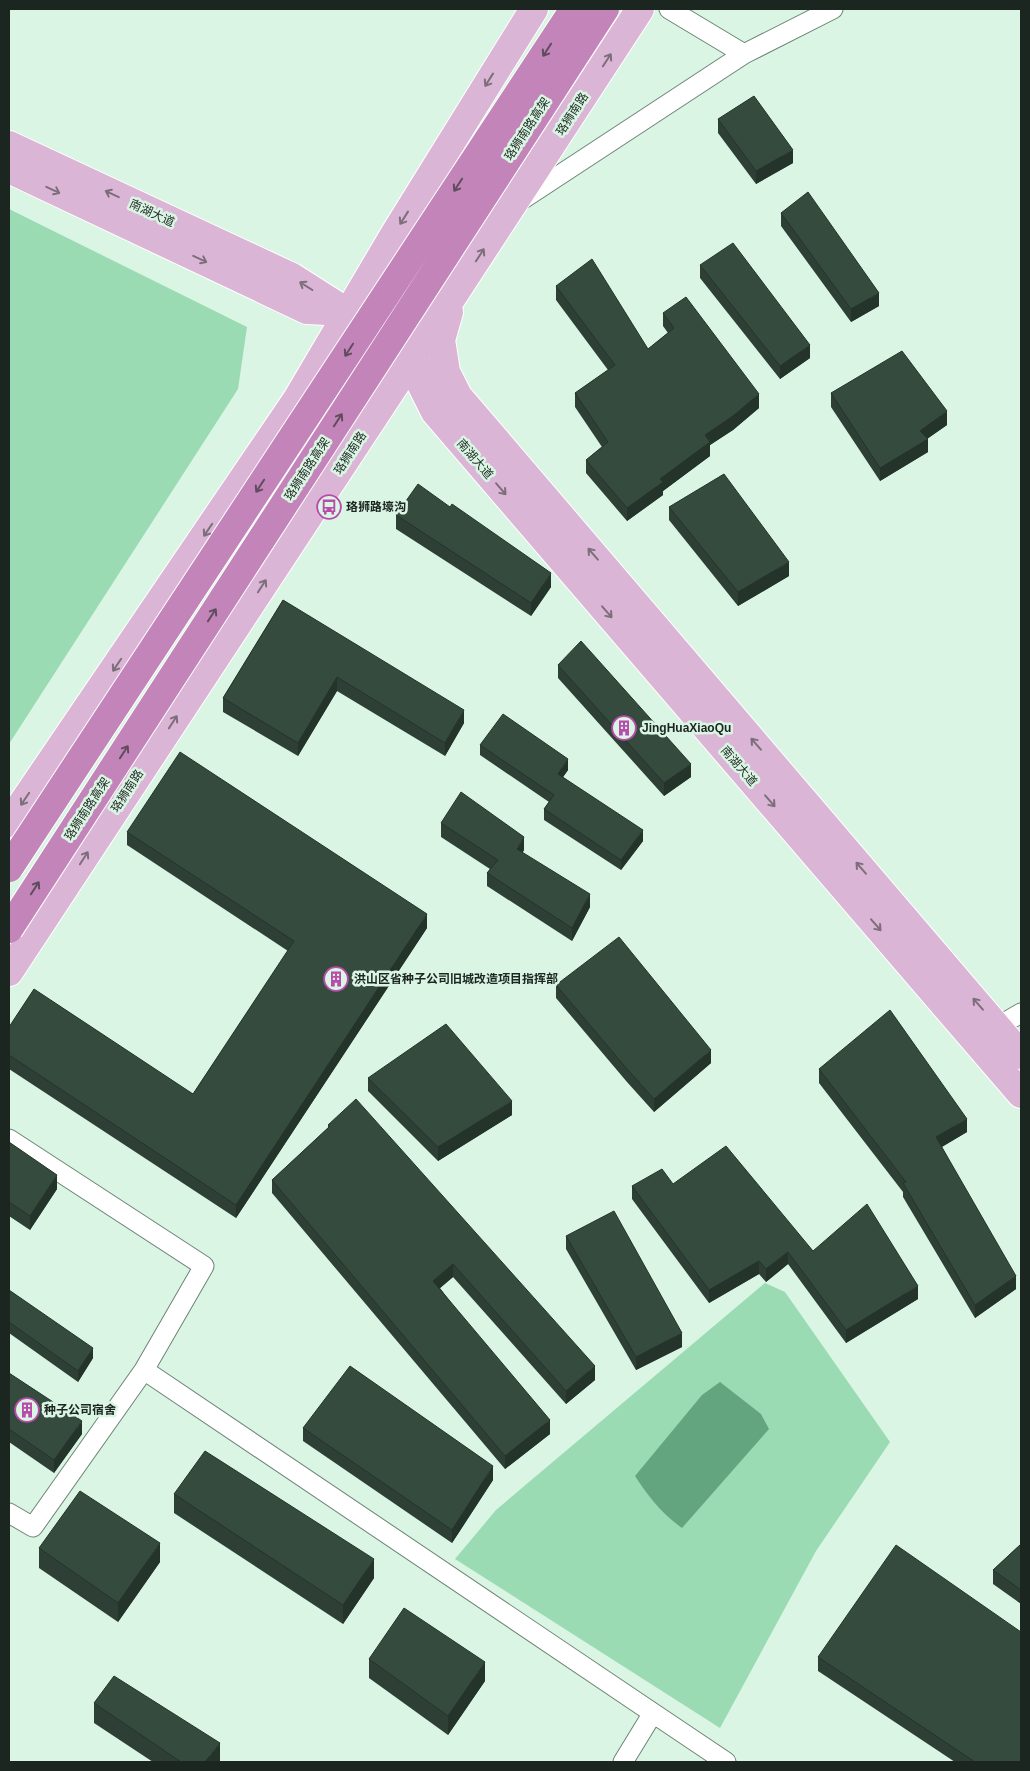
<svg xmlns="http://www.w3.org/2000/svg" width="1030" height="1771" font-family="Helvetica,'Noto Sans SC',sans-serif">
<rect width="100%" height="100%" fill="#daf5e4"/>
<path fill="#9adbb4" d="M9,209L247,327L238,389L9,744Z
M765,1283L785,1292L890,1442L816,1551L720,1728L455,1559L496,1510Z"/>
<path fill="#63a57f" d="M720,1382L761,1414L769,1429L682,1528C663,1515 647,1495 635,1476L702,1395Z"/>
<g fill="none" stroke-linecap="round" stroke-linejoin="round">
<g stroke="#6c8475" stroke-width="21">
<path id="street" d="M669,9L744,54L833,9
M520,201L744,54
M997,1027L1021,1013
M9,1139L204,1266L144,1370L33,1527L9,1513
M144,1370L653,1713
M623,1762L653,1713L726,1762"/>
</g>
<g stroke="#fff" stroke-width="30">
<path id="primary" d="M9,145L292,277L347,312L410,362L458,396L1021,1055
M9,169L307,310L346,312
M449,312L441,340L446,372L458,396
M412,366L435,412L1021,1094
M9,823L297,399L395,233L534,9
M9,972L410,362L640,9"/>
</g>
<use href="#street" stroke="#fff" stroke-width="19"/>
<use href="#primary" stroke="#dbb5d5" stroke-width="28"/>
<g stroke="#fff" stroke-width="30" stroke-linecap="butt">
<path id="highway-bridge" d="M9,868L574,9
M9,929L605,9"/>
</g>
<use href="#highway-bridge" stroke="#c384b9" stroke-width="28"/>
</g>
<path fill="#2e4035" d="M718,119L793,163L756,184L718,133Z
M781,213L879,306L851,322L781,226Z
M700,265L810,358L780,379L700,278Z
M556,286L648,349L668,333L663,326V313L759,408L733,430L710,445V456L663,491V495L627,521L586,473V460L602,447L575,407V393L608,370L556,300Z
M831,393L947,425L928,438V452L880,481L831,407Z
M669,507L789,576L738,606L669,520Z
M396,515L551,587L531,616L396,529Z
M283,600L464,723L445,756L337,691L298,756L223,712V698Z
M558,665L691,777L664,796L558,678Z
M480,745L568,770L563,777L643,841L621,870L544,820V809L549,802L480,755Z
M441,823L524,850L522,853L590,907L572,941L487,886V873L490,869L441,837Z
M127,832L427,928L236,1218L9,1069V1027L193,1094L288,951L127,845Z
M556,985L711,1063L654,1112L627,1082L556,998Z
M819,1069L967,1132L942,1147L1016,1289L975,1318L903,1197V1192L819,1083Z
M368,1078L512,1115L438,1161L368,1091Z
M328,1125L595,1380L566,1404L453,1277L440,1288L550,1434L505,1469L272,1193V1180L328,1128Z
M9,1142L57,1189L30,1230L9,1216Z
M673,1184L813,1251L918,1299L846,1343L788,1264L766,1282L759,1274L709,1303L632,1199V1186Z
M566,1236L682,1347L636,1370L566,1249Z
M9,1290L93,1358L78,1382L9,1333Z
M9,1373L82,1434L54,1473L9,1442Z
M303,1428L493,1480L452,1543L303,1441Z
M174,1494L374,1578L343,1624L174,1513Z
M1021,1544V1604L993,1584V1570Z
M39,1548L160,1562L118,1622L39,1568Z
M818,1657L1021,1762H955L818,1671Z
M369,1659L485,1681L448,1735L369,1678Z
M94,1703L220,1762H153L94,1723Z"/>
<path fill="#25342b" d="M793,150V163L756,184V171Z
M879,293V306L851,322V309Z
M810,345V358L780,379V366Z
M759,394V408L733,430L710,445V456L663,491V495L627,521V508L660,479L705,435Z
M947,411V425L920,444V431Z
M928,439V452L880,481V468Z
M789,562V576L738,606V592Z
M551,573V587L531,616V603Z
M337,677V691L298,756V743Z
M464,710V723L445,756V743Z
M568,759V770L558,784V774Z
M691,764V777L664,796V783Z
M643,830V841L621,870V860Z
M524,837V850L517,863V849Z
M590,894V907L572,941V928Z
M427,914V928L236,1218V1205Z
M711,1050V1063L654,1112V1099Z
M512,1101V1115L438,1161V1147Z
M967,1119V1132L936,1150V1137Z
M57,1175V1189L30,1230V1216Z
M788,1252V1264L766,1282V1269Z
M759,1261V1274L709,1303V1290Z
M453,1264V1277L433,1294V1281Z
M1016,1276V1289L975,1318V1305Z
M918,1286V1299L846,1343V1330Z
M682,1333V1347L636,1370V1357Z
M93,1348V1358L78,1382V1371Z
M595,1366V1380L566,1404V1391Z
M550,1420V1434L505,1469V1456Z
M82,1421V1434L54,1473V1460Z
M493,1466V1480L452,1543V1530Z
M160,1543V1562L118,1622V1603Z
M374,1559V1578L343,1624V1605Z
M485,1662V1681L448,1735V1716Z
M220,1743V1762H205Z"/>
<path fill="#354b3e" stroke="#25342b" d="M754,96L793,150L756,171L718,119Z
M808,192L879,293L851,309L781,213Z
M733,243L810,345L780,366L700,265Z
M592,259L648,349L674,328L663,313L686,297L759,394L733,416L705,435L710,442L660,479L663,482L627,508L586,460L608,442L575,393L615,365L556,286Z
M902,351L947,411L920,431L928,439L880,468L831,393Z
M724,474L789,562L738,592L669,507Z
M418,484L450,507L452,504L551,573L531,603L396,515Z
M283,600L464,710L445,743L337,677L298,743L223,698Z
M581,641L691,764L664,783L558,665Z
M503,714L568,759L558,774L643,830L621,860L544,809L554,795L480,745Z
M180,752L427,914L236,1205L9,1055V1027L34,989L193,1094L294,941L127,832Z
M461,792L524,837L517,849L590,894L572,928L487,873L498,860L441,823Z
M619,937L711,1050L654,1099L627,1069L556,985Z
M890,1010L967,1119L936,1137L1016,1276L975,1305L903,1183L906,1182L819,1069Z
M446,1024L512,1101L438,1147L368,1078Z
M356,1099L595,1366L566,1391L453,1264L433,1281L550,1420L505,1456L272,1180L330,1126L328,1125Z
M9,1142L57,1175L30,1216L9,1202Z
M726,1146L813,1251L867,1204L918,1286L846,1330L788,1252L766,1269L759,1261L709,1290L632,1186L662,1169L673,1184Z
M614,1211L682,1333L636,1357L566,1236Z
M9,1290L93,1348L78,1371L9,1322Z
M350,1366L493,1466L452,1530L303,1428Z
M9,1373L82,1421L54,1460L9,1429Z
M205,1451L374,1559L343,1605L174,1494Z
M80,1491L160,1543L118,1603L39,1548Z
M1021,1544V1590L993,1570Z
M896,1545L1021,1632V1762H975L818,1657Z
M404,1608L485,1662L448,1716L369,1659Z
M114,1676L220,1743L205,1762H181L94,1703Z"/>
<defs><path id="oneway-shaft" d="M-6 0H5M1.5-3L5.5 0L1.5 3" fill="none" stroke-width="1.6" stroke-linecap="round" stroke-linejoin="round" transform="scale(1.25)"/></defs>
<g stroke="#5f4c5d">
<use href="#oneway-shaft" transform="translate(547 50) rotate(123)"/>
<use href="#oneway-shaft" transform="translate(458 185) rotate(123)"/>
<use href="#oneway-shaft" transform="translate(349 350) rotate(123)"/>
<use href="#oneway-shaft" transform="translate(338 420) rotate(-57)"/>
<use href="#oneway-shaft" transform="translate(260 486) rotate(123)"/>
<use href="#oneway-shaft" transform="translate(212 615) rotate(-57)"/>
<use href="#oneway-shaft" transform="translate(124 752) rotate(-57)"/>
<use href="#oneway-shaft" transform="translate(35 888) rotate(-57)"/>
</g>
<g stroke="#7c6e7a">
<use href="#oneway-shaft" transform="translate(607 60) rotate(-57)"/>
<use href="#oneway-shaft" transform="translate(489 80) rotate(122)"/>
<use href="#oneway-shaft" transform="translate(53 190) rotate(25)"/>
<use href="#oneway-shaft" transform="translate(112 194) rotate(-155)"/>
<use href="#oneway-shaft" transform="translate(404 218) rotate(122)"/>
<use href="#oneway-shaft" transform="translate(480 255) rotate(-57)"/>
<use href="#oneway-shaft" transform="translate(200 259) rotate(25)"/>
<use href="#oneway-shaft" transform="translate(306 286) rotate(-148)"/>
<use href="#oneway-shaft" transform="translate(501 489) rotate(49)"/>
<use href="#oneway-shaft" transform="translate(208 530) rotate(124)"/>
<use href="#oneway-shaft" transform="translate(593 554) rotate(-131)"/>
<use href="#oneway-shaft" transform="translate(262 586) rotate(-57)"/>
<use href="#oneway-shaft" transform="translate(607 612) rotate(49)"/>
<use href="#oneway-shaft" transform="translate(117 665) rotate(124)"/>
<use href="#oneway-shaft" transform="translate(173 722) rotate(-57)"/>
<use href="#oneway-shaft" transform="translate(756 744) rotate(-131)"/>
<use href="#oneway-shaft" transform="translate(25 799) rotate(124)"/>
<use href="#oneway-shaft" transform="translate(770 801) rotate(49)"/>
<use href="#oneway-shaft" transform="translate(84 858) rotate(-57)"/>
<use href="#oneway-shaft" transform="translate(861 868) rotate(-131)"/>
<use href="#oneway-shaft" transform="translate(876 925) rotate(49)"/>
<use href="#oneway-shaft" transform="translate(978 1004) rotate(-131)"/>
</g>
<defs>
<g id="bus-ring" transform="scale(1.25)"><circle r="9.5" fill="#daf5e4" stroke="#b84bab" stroke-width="1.5"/><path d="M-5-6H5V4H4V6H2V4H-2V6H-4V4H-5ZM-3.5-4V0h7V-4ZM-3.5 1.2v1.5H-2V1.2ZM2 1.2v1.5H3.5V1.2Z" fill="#b84bab"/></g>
<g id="building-ring" transform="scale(1.25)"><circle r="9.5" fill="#daf5e4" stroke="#b84bab" stroke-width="1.5"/><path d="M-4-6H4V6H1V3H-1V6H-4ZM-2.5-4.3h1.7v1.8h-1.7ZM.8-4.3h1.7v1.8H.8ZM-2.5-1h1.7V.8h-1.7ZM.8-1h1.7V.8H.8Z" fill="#b84bab"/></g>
</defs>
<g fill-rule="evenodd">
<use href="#bus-ring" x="329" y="507"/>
<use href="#building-ring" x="624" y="728"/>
<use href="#building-ring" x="336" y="979"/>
<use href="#building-ring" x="27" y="1410"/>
</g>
<g text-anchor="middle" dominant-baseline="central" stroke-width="5" stroke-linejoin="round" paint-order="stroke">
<g font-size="12" fill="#1c2620" stroke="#daf5e4">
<text transform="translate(572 114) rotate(-57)">珞狮南路</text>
<text transform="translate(527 129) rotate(-57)">珞狮南路高架</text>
<text transform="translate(152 213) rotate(25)">南湖大道</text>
<text transform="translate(350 453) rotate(-57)">珞狮南路</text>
<text transform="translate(475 459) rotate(49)">南湖大道</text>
<text transform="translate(307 469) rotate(-57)">珞狮南路高架</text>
<text transform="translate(739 766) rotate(49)">南湖大道</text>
<text transform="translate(127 791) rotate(-57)">珞狮南路</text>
<text transform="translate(87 809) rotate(-57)">珞狮南路高架</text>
</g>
<g font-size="12" font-weight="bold" fill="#1c2620" stroke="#daf5e4" text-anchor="start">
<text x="346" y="507">珞狮路壕沟</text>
<text x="642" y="728">JingHuaXiaoQu</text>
<text x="354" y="979">洪山区省种子公司旧城改造项目指挥部</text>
<text x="44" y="1410">种子公司宿舍</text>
</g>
</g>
<rect width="1030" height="1771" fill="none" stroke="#1c2620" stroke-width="20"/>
</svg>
